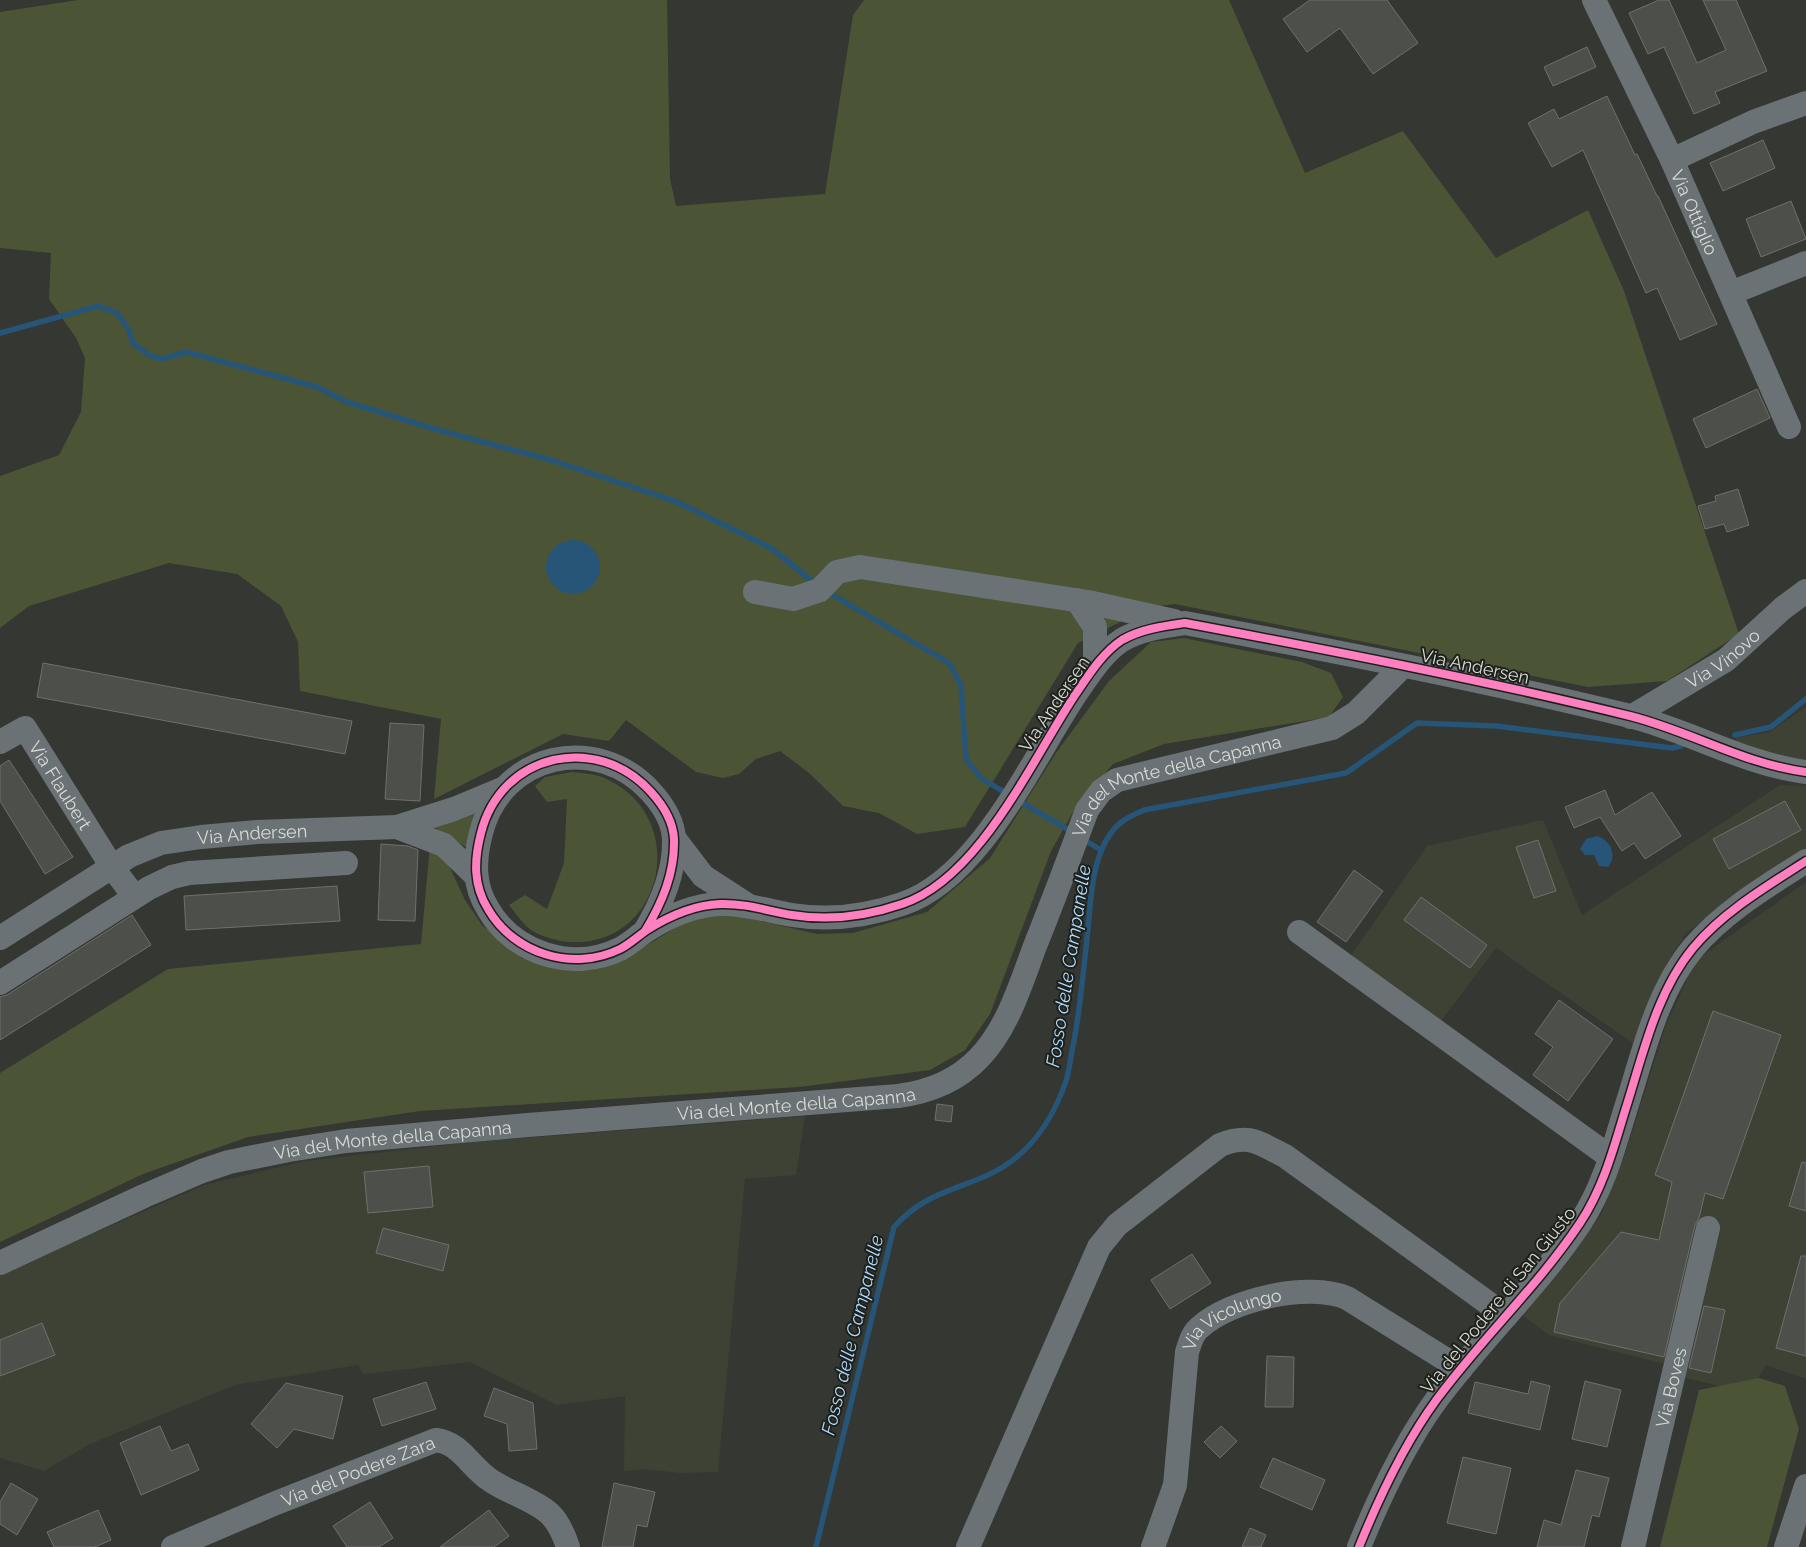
<svg xmlns="http://www.w3.org/2000/svg" width="1806" height="1547" font-family="Raleway,sans-serif">
<rect width="100%" height="100%" fill="#353732"/>
<path fill="#3e4235" d="M1806,707V764L1733,745L1737,738L1770,732Z
M1780,785L1806,786V851L1737,896L1686,933L1667,963L1634,1044L1496,948L1441,1021L1350,957L1427,846L1543,820L1582,915Z
M1806,882V1379L1766,1365L1749,1393L1682,1377L1719,1220L1706,1217L1669,1365L1549,1335L1522,1315L1601,1215L1626,1151L1666,1025L1696,960Z
M805,1116L796,1175L745,1179L718,1472L680,1473L644,1469L624,1471L625,1396L557,1405L470,1362L364,1374L358,1365L235,1385L90,1444L44,1471L0,1458V1274L204,1185L305,1161L472,1142Z"/>
<path fill="#4b5535" d="M78,0H667L670,179L676,206L825,194L853,15L864,0H1229L1305,173L1403,131L1496,258L1588,210L1624,291L1739,634L1667,681L1588,687L1175,604L1150,607L1078,643L965,827L917,834L879,813L843,806L809,773L780,751L756,759L739,774L723,778L696,772L626,720L609,741L563,734L434,799L441,719L300,691L298,642L281,606L237,574L169,563L29,606L0,628V476L59,455L81,412L85,358L76,338L49,299L51,253L0,248V12Z
M1184,638L1302,662L1331,673L1343,697L1329,717L1164,744L1113,764L1076,807L1051,851L990,1014L965,1050L930,1070L799,1087L420,1111L248,1137L143,1174L0,1242V1073L168,969L421,944L430,845L445,857L465,900L482,925L523,958L543,966L567,971L602,968L631,955L688,920L731,914L817,934L853,933L927,912L990,858L1056,753L1109,681L1151,642Z
M572,772C581,773 593,774 602,777C693,814 665,949 568,942C554,940 537,936 526,926C520,920 515,912 509,905L525,895L547,909L564,863L567,799L547,802L535,786L545,777Z
M479,810L469,849L434,827Z
M1759,1378L1785,1386L1799,1429L1767,1547H1660L1699,1390Z"/>
<path fill="#275577" d="M546 567a27 27 0 1 1 54 0a27 27 0 1 1-54 0Z
M1597,836C1610,840 1618,855 1608,867L1599,866L1594,855H1585L1580,849L1586,839Z"/>
<g fill="none" stroke-linecap="round" stroke-linejoin="round">
<path stroke="#275577" stroke-width="5.5" d="M0,333L98,306L117,313L129,330L133,343L149,355L161,359L186,352L317,387L347,402L438,430L551,460L675,501L771,548L817,585
M826,591L949,663L961,685L966,759L981,778L1009,795
M1735,735L1771,727L1806,699
M1017,800L1074,833
M1081,838L1101,850
M816,1547L894,1227C921,1197 945,1193 981,1178C1027,1160 1052,1123 1067,1078C1070,1066 1071,1053 1074,1041C1081,1003 1084,966 1088,928C1091,898 1092,858 1111,833C1119,821 1131,816 1144,810L1346,773L1417,723L1496,726L1672,748L1681,746"/>
</g>
<path fill="#4d4f4b" stroke="#6f706c" d="M1310,0H1387L1418,43L1373,74L1340,28L1307,52L1283,19Z
M1659,0H1669L1697,63L1726,50L1703,0H1736L1767,71L1715,92L1720,103L1694,114L1664,47L1648,54L1629,13Z
M1587,47L1596,67L1553,86L1544,67Z
M1607,96L1635,155L1637,154L1657,196H1658L1717,324L1680,340L1657,288L1646,293L1583,150L1552,167L1528,123L1554,109L1559,119Z
M1763,140L1775,168L1723,191L1710,163Z
M1791,201L1806,239L1761,257L1746,219Z
M1757,389L1770,418L1706,448L1693,419Z
M1738,489L1749,525L1727,532L1724,524L1705,529L1698,506L1716,501L1715,496Z
M43,663L352,721L345,754L37,697Z
M390,723L424,725L420,801L385,799Z
M9,760L73,857L45,874L0,801V766Z
M1605,790L1615,815L1652,792L1681,836L1645,859L1634,843L1622,851L1600,817L1574,828L1565,807Z
M1785,801L1801,830L1729,869L1713,839Z
M1538,840L1556,891L1534,898L1516,847Z
M381,844L408,846L418,850L415,921L378,920Z
M1354,870L1383,891L1346,942L1317,922Z
M337,886L340,921L186,930L184,896Z
M1421,897L1487,945L1470,968L1404,920Z
M132,915L151,945L0,1040V997L7,995Z
M1559,1000L1613,1039L1568,1101L1533,1075L1553,1047L1535,1034Z
M1713,1011L1781,1035L1723,1199L1705,1193L1699,1218L1695,1225L1664,1357L1554,1332L1560,1303L1621,1232L1659,1240L1672,1182L1655,1175Z
M937,1104L953,1106L951,1122L935,1120Z
M1802,1162L1806,1163V1211L1789,1206Z
M429,1166L433,1207L368,1213L364,1172Z
M383,1228L449,1245L443,1271L376,1253Z
M1192,1254L1211,1283L1170,1309L1151,1280Z
M1801,1256H1806V1356L1776,1348Z
M1704,1306L1725,1310L1711,1373L1689,1368Z
M42,1323L55,1355L0,1376V1340Z
M1267,1356L1294,1357L1293,1407H1265Z
M1531,1381L1550,1386L1540,1430L1468,1413L1475,1382L1528,1394Z
M1585,1381L1621,1390L1607,1447L1572,1439Z
M426,1382L436,1409L382,1426L373,1399Z
M286,1383L343,1396L333,1439L294,1429L277,1448L251,1424Z
M494,1388L533,1403L537,1449L509,1451L507,1424L484,1416Z
M160,1426L171,1451L188,1444L199,1470L141,1495L120,1443Z
M1221,1426L1237,1441L1220,1458L1204,1442Z
M1463,1457L1511,1468L1496,1534L1447,1523Z
M1273,1458L1325,1480L1312,1510L1260,1487Z
M1576,1470L1609,1478L1599,1517L1592,1515L1584,1547H1537L1544,1520L1561,1525Z
M11,1483L38,1499L17,1535L0,1524V1502Z
M614,1483L655,1492L647,1527L637,1525L633,1547H602Z
M370,1502L393,1538L379,1547H347L333,1526Z
M98,1510L111,1540L95,1547H54L47,1532Z
M489,1510L509,1536L494,1547H440Z
M1250,1528L1266,1535L1261,1547H1242Z"/>
<g fill="none" stroke-linecap="round" stroke-linejoin="round">
<g stroke="#6b7276" stroke-width="24">
<path id="s1" d="M1594,0L1672,160L1789,427"/>
<path d="M1672,160L1753,122L1806,103"/>
<path d="M1731,293L1806,263"/>
<path d="M755,592L793,599L820,590L837,572L860,567L1088,602L1174,621"/>
<path d="M1077,600L1095,627V666"/>
<path id="s2" d="M1631,717L1726,660L1783,608L1806,591"/>
<path id="s3" d="M0,742L25,728L112,867L134,896"/>
<path d="M397,827L444,845L476,876"/>
<path d="M674,838L703,876L746,904"/>
<path d="M645,931C662,903 675,873 674,839C673,821 662,804 651,792C597,732 501,753 481,833C474,860 473,885 488,909C514,954 573,972 620,949C630,944 638,936 647,930C669,916 694,905 720,904C745,903 768,911 792,915C829,921 867,916 902,904C979,879 1032,760 1075,695C1088,676 1102,653 1122,640C1141,629 1164,626 1185,623C1334,651 1483,680 1630,716C1690,731 1744,764 1806,772"/>
<path d="M1299,932L1610,1157"/>
<path id="s4" d="M0,938L129,856L161,843L201,837L257,832L397,827L454,809L502,789"/>
<path d="M0,983L149,888L172,877L189,873L346,863"/>
<path id="s5" d="M0,1263L144,1196L202,1171L229,1162L289,1150L346,1141L528,1125L898,1096C929,1092 957,1081 979,1058C1008,1028 1021,983 1035,946C1053,901 1070,856 1087,810L1101,791L1117,780L1332,728L1356,713L1402,667"/>
<path id="s6" d="M173,1547L276,1503L436,1440C461,1443 470,1467 490,1480C509,1493 533,1499 550,1514C559,1523 564,1535 568,1547"/>
<path d="M968,1547L1099,1247L1117,1225L1220,1145C1249,1133 1259,1143 1285,1156L1506,1316"/>
<path id="s7" d="M1153,1547L1175,1485L1187,1352C1190,1343 1192,1334 1199,1328C1231,1299 1308,1282 1347,1298L1461,1369"/>
<path d="M1359,1547C1380,1495 1404,1444 1437,1399C1482,1338 1538,1286 1580,1223C1602,1190 1613,1151 1624,1114C1642,1059 1655,994 1693,948C1723,912 1767,886 1806,861"/>
<path id="s8" d="M1633,1547L1708,1228"/>
<path d="M1786,1547L1806,1486"/>
</g>
<g stroke="#1e201b" stroke-width="11">
<path id="cycleway" d="M645,931C662,903 675,873 674,839C673,821 662,804 651,792C597,732 501,753 481,833C474,860 473,885 488,909C514,954 573,972 620,949C630,944 638,936 647,930C669,916 694,905 720,904C745,903 768,911 792,915C829,921 867,916 902,904C979,879 1032,760 1075,695C1088,676 1102,653 1122,640C1141,629 1164,626 1185,623C1334,651 1483,680 1630,716C1690,731 1744,764 1806,772
M1359,1547C1380,1495 1404,1444 1437,1399C1482,1338 1538,1286 1580,1223C1602,1190 1613,1151 1624,1114C1642,1059 1655,994 1693,948C1723,912 1767,886 1806,861"/>
</g>
<use href="#cycleway" stroke="#ff80c0" stroke-width="8"/>
</g>
<g text-anchor="middle" dominant-baseline="central" stroke-width="4" stroke-linejoin="round" paint-order="stroke">
<g font-size="18" fill="#d8dad4" stroke="#1e201b">
<text stroke="none"><textPath href="#s1" startOffset="235">Via Ottiglio</textPath></text>
<text stroke="none"><textPath href="#s2" startOffset="109">Via Vinovo</textPath></text>
<text transform="translate(1475 666) rotate(12)">Via Andersen</text>
<text transform="translate(1054 704) rotate(-56)">Via Andersen</text>
<text stroke="none"><textPath href="#s3" startOffset="96">Via Flaubert</textPath></text>
<text stroke="none"><textPath href="#s5" startOffset="1378">Via del Monte della Capanna</textPath></text>
<text stroke="none"><textPath href="#s4" startOffset="279">Via Andersen</textPath></text>
<text stroke="none"><textPath href="#s5" startOffset="821">Via del Monte della Capanna</textPath></text>
<text stroke="none"><textPath href="#s5" startOffset="416">Via del Monte della Capanna</textPath></text>
<text transform="translate(1498 1300) rotate(-51)">Via del Podere di San Giusto</text>
<text stroke="none"><textPath href="#s7" startOffset="259">Via Vicolungo</textPath></text>
<text stroke="none"><textPath href="#s8" startOffset="164">Via Boves</textPath></text>
<text stroke="none"><textPath href="#s6" startOffset="200">Via del Podere Zara</textPath></text>
</g>
<g font-size="19" font-style="italic" fill="#afdafe" stroke="#1e201b">
<text transform="translate(1068 966) rotate(-81)">Fosso delle Campanelle</text>
<text transform="translate(852 1335) rotate(-76)">Fosso delle Campanelle</text>
</g>
</g>
</svg>
